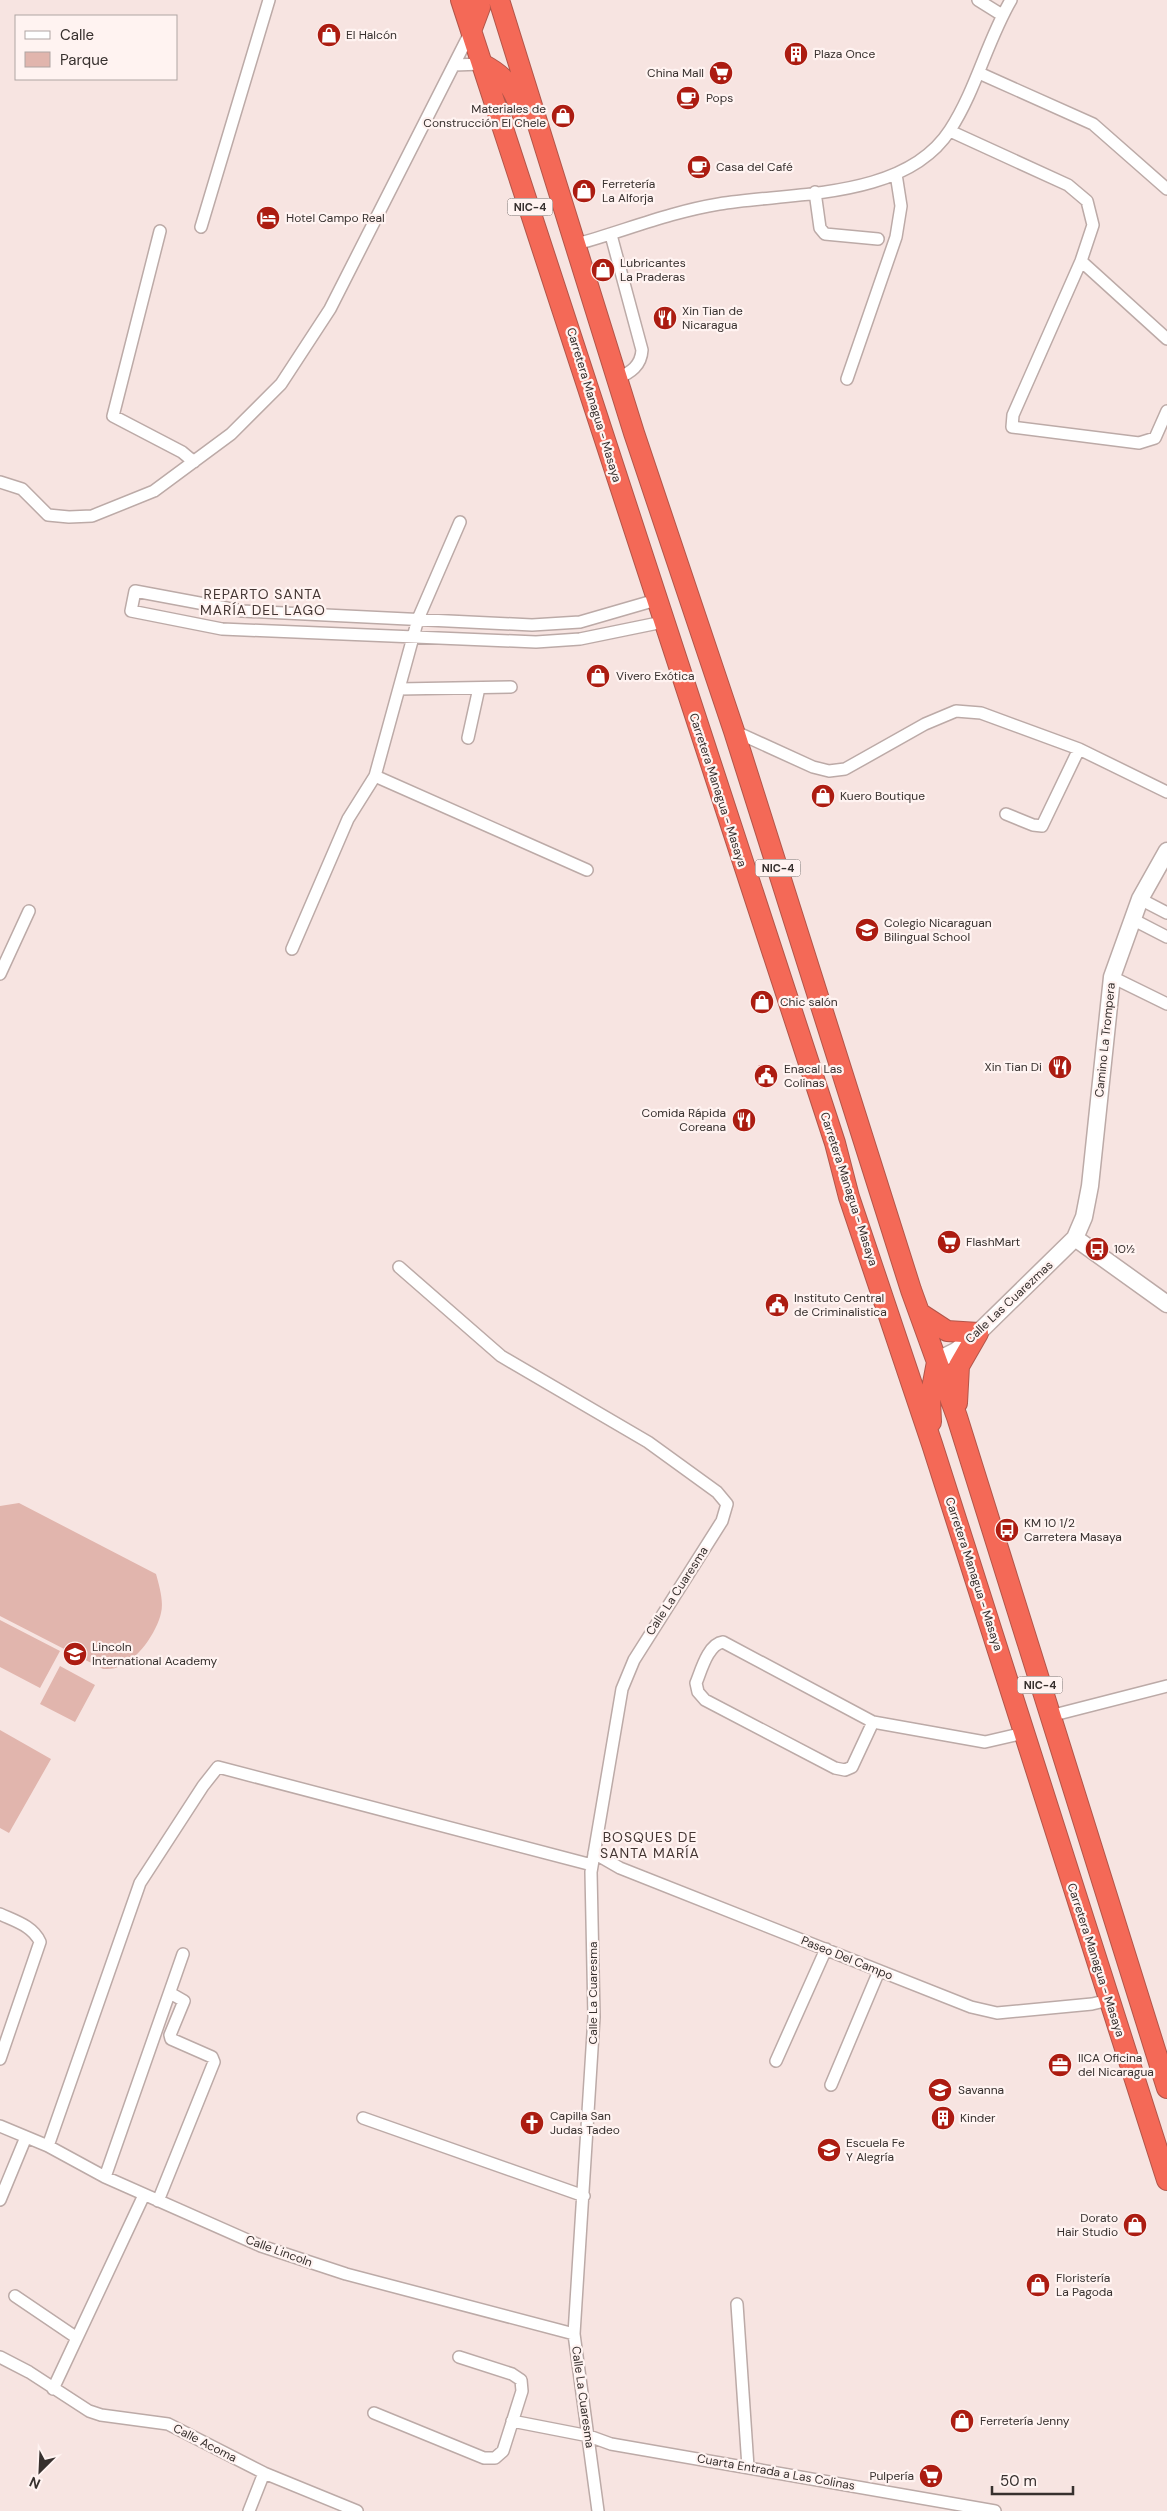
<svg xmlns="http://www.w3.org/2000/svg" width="1167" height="2511" font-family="'DM Sans',sans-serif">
<rect width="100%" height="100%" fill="#f7e4e1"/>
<path fill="#e1b5ad" d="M19,1503L156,1574C159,1585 164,1601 161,1613C157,1632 137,1661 118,1667C114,1669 108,1669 103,1669L0,1616V1506Z
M0,1620L60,1651L40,1688L0,1667Z
M60,1666L95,1685L75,1722L40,1704Z
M0,1730L51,1759L9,1833L0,1828Z"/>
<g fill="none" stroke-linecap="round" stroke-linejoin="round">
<g stroke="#bcaaa7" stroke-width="14">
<path id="street" d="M978,0L1002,15
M454,65L482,64
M979,73L1093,124L1167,189
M950,131L1068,185L1087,201L1093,225L1081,261L1013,415L1012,427L1139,443L1155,438L1167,411
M815,192L820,228L825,234L878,239
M201,227L269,0
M160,231L113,416L182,452L194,462
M611,235L642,350C641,366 631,372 617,379
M577,244C624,231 670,212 719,204C791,192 905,200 950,130C976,90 987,41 1011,0
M1081,261L1167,339
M847,379L896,237L901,206L896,174
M0,482L22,489L48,515L69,517L92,516L154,491L231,434L281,384L330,309L471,31
M656,600L580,622L532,625L242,611L135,591L131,611L222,629L536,642L580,639L663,622
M399,689L511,687
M734,731L813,767L829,771L845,769L925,724L956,711L981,713L1079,749L1167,792
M468,738L479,688
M375,776L587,870
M1006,814L1033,825L1042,826L1079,749
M1140,899L1167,913
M1132,919L1167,937
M292,949L348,819L375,776L418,619L460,522
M0,974L29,911
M1112,977L1167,1004
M399,1267L501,1356L648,1442L717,1492L727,1504L722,1521L634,1660L622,1689L591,1872L594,2017L574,2334L598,2511
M1050,1716L1167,1686
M873,1722L852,1767L845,1770L835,1768L705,1700L698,1692L696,1683C701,1671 708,1644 723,1642L873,1722L985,1742L1024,1733
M594,1853L620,1868L971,2007L997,2013L1092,2004L1109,2000
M0,1914C15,1921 33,1926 40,1942L0,2059
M776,2061L826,1949
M831,2085L879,1971
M363,2118L584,2196
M0,2126L48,2146L105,2177L261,2246L346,2274L574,2334
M48,2146L140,1883L203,1786L218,1767L592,1865
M105,2177L183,1954
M0,2200L26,2137
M158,2201L214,2062L212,2057L171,2039L170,2035L184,2001L170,1993
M15,2296L77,2338
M737,2304L748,2467
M0,2357L29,2372L89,2411L101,2415L168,2424L264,2473L357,2511
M53,2389L144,2195
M374,2413L484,2458H495L503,2451L522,2391L521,2380L512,2374L459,2357
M512,2421L589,2436L611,2444L995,2511
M249,2511L264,2473"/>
</g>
<g stroke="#bcaaa7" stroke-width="19">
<path id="secondary" d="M1075,1238L1167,1304
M938,1360L956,1351L978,1333L1075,1238L1084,1217L1090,1186L1112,977L1140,899L1167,851"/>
</g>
<g stroke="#b25549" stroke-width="22">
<path id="highway" d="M461,0L835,1143L849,1197L932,1444L1167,2180
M499,0L634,433L734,731L911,1290L957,1417L1167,2088
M471,31L480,7L479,0
M482,64C509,78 514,90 524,118
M921,1314L947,1331L978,1333L959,1366L957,1403
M931,1422L930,1399L937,1362"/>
</g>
<use href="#street" stroke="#fff" stroke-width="11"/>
<use href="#secondary" stroke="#fff" stroke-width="16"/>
<use href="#highway" stroke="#f46957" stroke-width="20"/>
</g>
<defs>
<g id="shop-disc" transform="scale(1.25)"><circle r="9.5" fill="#ac1c11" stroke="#fff3f1"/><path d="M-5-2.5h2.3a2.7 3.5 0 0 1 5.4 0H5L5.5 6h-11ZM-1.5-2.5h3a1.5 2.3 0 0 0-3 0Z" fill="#fff"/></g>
<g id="building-disc" transform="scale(1.25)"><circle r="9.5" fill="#ac1c11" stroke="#fff3f1"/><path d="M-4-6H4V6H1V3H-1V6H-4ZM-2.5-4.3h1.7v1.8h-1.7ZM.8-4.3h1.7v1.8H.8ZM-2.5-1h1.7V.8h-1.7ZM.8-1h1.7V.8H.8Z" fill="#fff"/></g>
<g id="supermarket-disc" transform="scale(1.25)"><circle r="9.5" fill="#ac1c11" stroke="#fff3f1"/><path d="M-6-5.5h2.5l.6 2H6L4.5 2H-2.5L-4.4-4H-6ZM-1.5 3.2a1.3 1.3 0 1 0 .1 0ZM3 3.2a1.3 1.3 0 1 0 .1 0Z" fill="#fff"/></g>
<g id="cafe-disc" transform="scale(1.25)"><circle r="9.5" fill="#ac1c11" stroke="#fff3f1"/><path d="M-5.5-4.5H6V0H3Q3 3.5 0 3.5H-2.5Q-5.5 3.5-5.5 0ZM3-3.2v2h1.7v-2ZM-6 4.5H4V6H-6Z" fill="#fff"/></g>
<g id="hotel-disc" transform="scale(1.25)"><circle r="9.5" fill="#ac1c11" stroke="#fff3f1"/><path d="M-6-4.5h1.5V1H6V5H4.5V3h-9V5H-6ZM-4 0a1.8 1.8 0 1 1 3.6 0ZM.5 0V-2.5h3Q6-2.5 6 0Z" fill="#fff"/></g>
<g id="restaurant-disc" transform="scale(1.25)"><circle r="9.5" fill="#ac1c11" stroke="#fff3f1"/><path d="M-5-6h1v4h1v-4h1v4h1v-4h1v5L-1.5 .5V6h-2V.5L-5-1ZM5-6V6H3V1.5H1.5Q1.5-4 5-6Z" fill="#fff"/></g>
<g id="school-disc" transform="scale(1.25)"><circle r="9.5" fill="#ac1c11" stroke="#fff3f1"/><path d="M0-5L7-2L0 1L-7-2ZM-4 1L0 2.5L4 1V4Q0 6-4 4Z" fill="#fff"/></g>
<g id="civic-disc" transform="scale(1.25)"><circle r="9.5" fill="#ac1c11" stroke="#fff3f1"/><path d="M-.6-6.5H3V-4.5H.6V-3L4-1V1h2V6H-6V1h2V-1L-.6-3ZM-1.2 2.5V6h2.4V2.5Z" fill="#fff"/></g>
<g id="bus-disc" transform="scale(1.25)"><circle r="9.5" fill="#ac1c11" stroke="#fff3f1"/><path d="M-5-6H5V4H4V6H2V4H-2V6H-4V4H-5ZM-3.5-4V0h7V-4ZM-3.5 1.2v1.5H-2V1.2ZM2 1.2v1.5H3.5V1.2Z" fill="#fff"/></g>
<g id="office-disc" transform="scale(1.25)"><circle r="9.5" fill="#ac1c11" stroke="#fff3f1"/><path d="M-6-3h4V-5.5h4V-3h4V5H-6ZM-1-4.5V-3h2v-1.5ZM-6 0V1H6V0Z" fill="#fff"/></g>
<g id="church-disc" transform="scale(1.25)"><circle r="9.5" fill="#ac1c11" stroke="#fff3f1"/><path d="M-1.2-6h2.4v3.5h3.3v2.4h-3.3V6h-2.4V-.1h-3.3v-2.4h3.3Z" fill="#fff"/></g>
</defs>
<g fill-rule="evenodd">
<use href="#shop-disc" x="329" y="35"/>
<use href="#building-disc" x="796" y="54"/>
<use href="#supermarket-disc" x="721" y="73"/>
<use href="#cafe-disc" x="688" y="98"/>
<use href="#shop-disc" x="563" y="116"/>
<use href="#cafe-disc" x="699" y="167"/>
<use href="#shop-disc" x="584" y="191"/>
<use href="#hotel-disc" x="268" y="218"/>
<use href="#shop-disc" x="603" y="270"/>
<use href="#restaurant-disc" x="665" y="318"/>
<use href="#shop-disc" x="598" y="676"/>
<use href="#shop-disc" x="823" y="796"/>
<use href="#school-disc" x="867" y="930"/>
<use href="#shop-disc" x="762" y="1002"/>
<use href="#restaurant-disc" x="1060" y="1067"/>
<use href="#civic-disc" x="766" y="1076"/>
<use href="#restaurant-disc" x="744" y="1120"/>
<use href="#supermarket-disc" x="949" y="1242"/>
<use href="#bus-disc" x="1097" y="1249"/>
<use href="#civic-disc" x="777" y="1305"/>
<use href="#bus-disc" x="1007" y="1530"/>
<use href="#school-disc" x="75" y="1654"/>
<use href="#office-disc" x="1060" y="2065"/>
<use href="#school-disc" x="940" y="2090"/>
<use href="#building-disc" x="943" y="2118"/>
<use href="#church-disc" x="532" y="2123"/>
<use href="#school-disc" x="829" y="2150"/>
<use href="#shop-disc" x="1135" y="2225"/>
<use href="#shop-disc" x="1038" y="2285"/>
<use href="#shop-disc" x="962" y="2421"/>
<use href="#supermarket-disc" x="931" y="2476"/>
</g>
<g text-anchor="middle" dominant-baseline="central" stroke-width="4.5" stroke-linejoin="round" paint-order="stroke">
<g fill="#fff3f1" stroke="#736a68" stroke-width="1">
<rect x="507.5" y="198.5" width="45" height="17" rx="4"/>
<rect x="755.5" y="859.5" width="45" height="17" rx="4"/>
<rect x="1017.5" y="1676.5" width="45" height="17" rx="4"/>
</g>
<g font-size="11" font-weight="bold" fill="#37302e">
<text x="530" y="207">NIC-4</text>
<text x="778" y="868">NIC-4</text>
<text x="1040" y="1685">NIC-4</text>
</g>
<g font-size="12" fill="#37302e" stroke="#fff3f1" text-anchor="start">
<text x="346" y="35">El Halcón</text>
<text x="814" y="54">Plaza Once</text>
<text x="704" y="73" text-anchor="end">China Mall</text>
<text x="706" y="98">Pops</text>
<text x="546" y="109" text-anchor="end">Materiales de<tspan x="546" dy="14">Construcción El Chele</tspan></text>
<text x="716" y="167">Casa del Café</text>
<text x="602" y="184">Ferretería<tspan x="602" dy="14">La Alforja</tspan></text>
<text x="286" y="218">Hotel Campo Real</text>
<text x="620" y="263">Lubricantes<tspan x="620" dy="14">La Praderas</tspan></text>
<text x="682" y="311">Xin Tian de<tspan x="682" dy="14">Nicaragua</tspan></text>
<text x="616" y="676">Vivero Exótica</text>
<text x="840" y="796">Kuero Boutique</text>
<text x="884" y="923">Colegio Nicaraguan<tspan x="884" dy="14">Bilingual School</tspan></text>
<text x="780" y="1002">Chic salón</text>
<text x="1042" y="1067" text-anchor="end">Xin Tian Di</text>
<text x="784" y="1069">Enacal Las<tspan x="784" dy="14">Colinas</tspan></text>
<text x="726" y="1113" text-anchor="end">Comida Rápida<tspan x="726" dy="14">Coreana</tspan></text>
<text x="966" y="1242">FlashMart</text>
<text x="1114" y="1249">10½</text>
<text x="794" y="1298">Instituto Central<tspan x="794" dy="14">de Criminalistica</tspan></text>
<text x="1024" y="1523">KM 10 1/2<tspan x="1024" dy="14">Carretera Masaya</tspan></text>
<text x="92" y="1647">Lincoln<tspan x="92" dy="14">International Academy</tspan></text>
<text x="1078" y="2058">IICA Oficina<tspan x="1078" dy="14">del Nicaragua</tspan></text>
<text x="958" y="2090">Savanna</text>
<text x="550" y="2116">Capilla San<tspan x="550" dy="14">Judas Tadeo</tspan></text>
<text x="960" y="2118">Kinder</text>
<text x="846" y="2143">Escuela Fe<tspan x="846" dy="14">Y Alegría</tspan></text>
<text x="1118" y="2218" text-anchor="end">Dorato<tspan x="1118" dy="14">Hair Studio</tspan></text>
<text x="1056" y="2278">Floristería<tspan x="1056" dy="14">La Pagoda</tspan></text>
<text x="980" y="2421">Ferretería Jenny</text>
<text x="914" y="2476" text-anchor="end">Pulpería</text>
</g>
<g font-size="12" fill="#37302e" stroke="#fff3f1">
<text transform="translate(594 405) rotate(73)">Carretera Managua - Masaya</text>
<text transform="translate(718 790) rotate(72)">Carretera Managua - Masaya</text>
<text transform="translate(1105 1040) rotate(-84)">Camino La Trompera</text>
<text transform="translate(849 1189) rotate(72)">Carretera Managua - Masaya</text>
<text transform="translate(1009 1302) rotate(-43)">Calle Las Cuarezmas</text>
<text transform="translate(974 1574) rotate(72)">Carretera Managua - Masaya</text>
<text transform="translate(677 1591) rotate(-57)">Calle La Cuaresma</text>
<text transform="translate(847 1958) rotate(22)">Paseo Del Campo</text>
<text transform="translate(1096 1960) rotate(72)">Carretera Managua - Masaya</text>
<text transform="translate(593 1993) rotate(-90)">Calle La Cuaresma</text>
<text transform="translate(279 2251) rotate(20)">Calle Lincoln</text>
<text transform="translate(583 2397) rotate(82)">Calle La Cuaresma</text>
<text transform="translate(205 2443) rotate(27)">Calle Acoma</text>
<text transform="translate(776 2472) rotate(10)">Cuarta Entrada a Las Colinas</text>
</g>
<g font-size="14" letter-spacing="1" fill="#443633" stroke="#fff3f1">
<text x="263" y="594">REPARTO SANTA<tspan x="263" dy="16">MARÍA DEL LAGO</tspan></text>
<text x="650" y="1837">BOSQUES DE<tspan x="650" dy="16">SANTA MARÍA</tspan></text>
</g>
</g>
<rect x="15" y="15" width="162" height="65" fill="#fff3f1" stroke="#afa5a3"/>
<rect x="25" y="31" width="25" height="8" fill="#ffffff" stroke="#afa5a3"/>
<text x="60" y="40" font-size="15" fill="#37302e">Calle</text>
<rect x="25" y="52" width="25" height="15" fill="#e1b5ad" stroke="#afa5a3"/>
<text x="60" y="65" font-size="15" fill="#37302e">Parque</text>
<g transform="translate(40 2471) rotate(204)" stroke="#fff3f1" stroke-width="4" paint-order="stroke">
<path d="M0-4L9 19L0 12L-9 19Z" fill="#37302e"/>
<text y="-8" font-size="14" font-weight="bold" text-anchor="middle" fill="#37302e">N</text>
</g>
<path d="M992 2486v8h81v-8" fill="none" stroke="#37302e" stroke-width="2.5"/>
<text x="1000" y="2486" font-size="15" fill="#37302e" stroke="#fff3f1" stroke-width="4" paint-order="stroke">50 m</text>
</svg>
